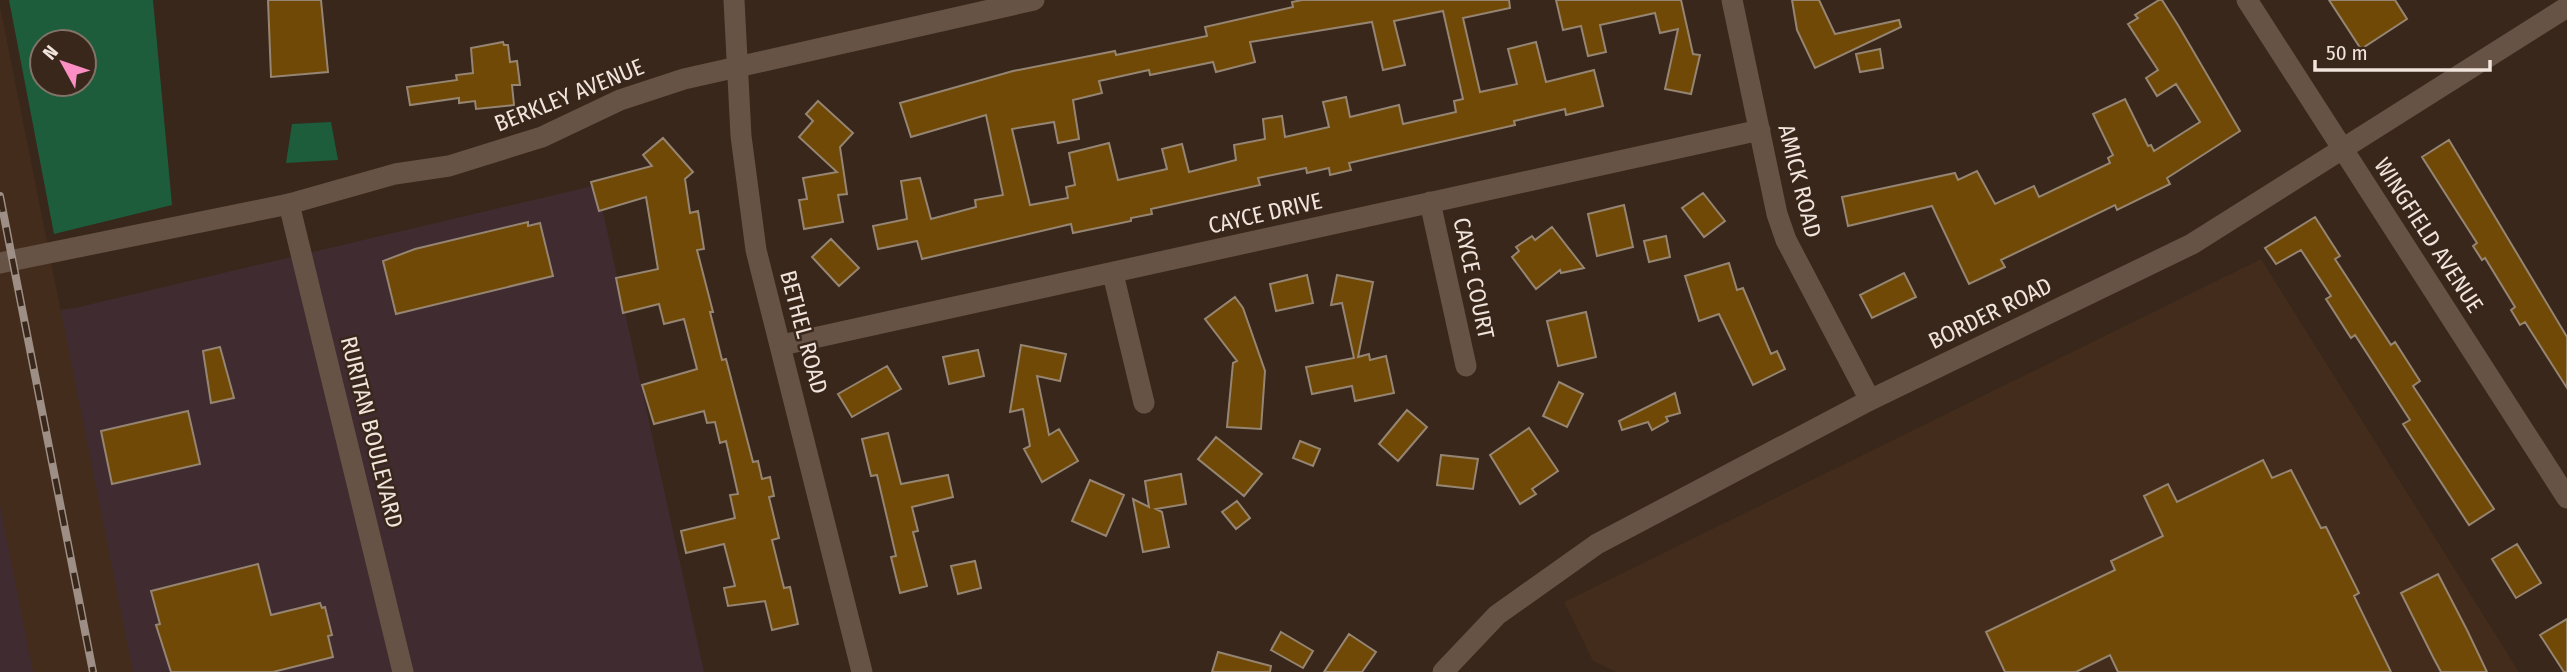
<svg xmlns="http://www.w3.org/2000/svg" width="2567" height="672" font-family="'Fira Sans Condensed',sans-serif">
<rect width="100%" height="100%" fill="#38271a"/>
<path fill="#402c30" d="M597,185L704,672H0V317L75,308Z"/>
<path fill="#432c1b" d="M0,6L133,672H33L0,505Z
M2261,259L2519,672H1616L1593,661L1564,602Z"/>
<path fill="#1d5d3c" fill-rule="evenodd" d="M9,0H153L172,205L54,234ZM84,42V84H42V42Z
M331,122L338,160L286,163L292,124Z"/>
<path fill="#704906" stroke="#958572" stroke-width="2" fill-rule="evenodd" d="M268,0H321L328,72L271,77Z
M1302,0H1509L1510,8L1463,18L1480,92L1517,84L1508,49L1536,42L1546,82L1594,70L1603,106L1566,115L1565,109L1514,121L1515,125L1349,163L1351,170L1330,175L1329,168L1307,173L1306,168L1258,178L1260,185L1151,209L1152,214L1131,218V221L1073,233L1071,224L922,259L917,241L878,249L873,226L907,219L901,181L920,178L931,219L976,207L975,200L1003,195L986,115L911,137L900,103L1013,71L1115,51L1116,55L1207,36L1205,27L1293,7L1292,2ZM1443,11L1463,99L1454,101L1456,112L1403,124L1399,105L1350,117L1346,97L1323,102L1329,127L1285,137L1282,116L1263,119L1265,139L1234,145L1236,160L1189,172L1182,144L1162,149L1167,169L1118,180L1109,143L1069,153L1075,185L1066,187L1068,198L1030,205L1012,129L1054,122L1058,143L1079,139L1073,100L1102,93L1099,81L1149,70L1150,75L1213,62L1216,72L1255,62L1250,42L1372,22L1383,70L1405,65L1394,21Z
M1556,0H1681L1693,54L1700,55L1691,94L1665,89L1678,29L1660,33L1655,13L1600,25L1606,52L1588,56L1581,26L1563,30Z
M1792,0H1819L1835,34L1899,20L1901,27L1815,68L1797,30Z
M2159,0H2162L2178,25L2240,131L2167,178L2170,184L2117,210L2115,205L2001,260L2005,267L1969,284L1932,206L1848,226L1842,197L1955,173L1958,180L1977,171L1995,204L2034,186L2039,197L2110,163L2108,158L2113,155L2093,114L2125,99L2148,146L2151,145L2154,151L2200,122L2176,84L2157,96L2146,78L2158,70L2128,24L2138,18L2135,15Z
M2329,0H2395L2407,19L2361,49Z
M503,42L504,45H508L510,62L517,61L520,85H512L514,105L476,109L475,101L459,103V98L410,105L407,87L457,80L456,75L473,73L471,48Z
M1880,49L1883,68L1860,72L1856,54Z
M818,101L853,133L840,147L847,194L838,195L843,222L804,229L799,200L807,199L803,178L837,172L799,137L813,121L806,114Z
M663,138L693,172L685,179L690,213L698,211L704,249L697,250L713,312H710L722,360L726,359L753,462L758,461L762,479L770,477L774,496L769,497L779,538L772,540L784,588L790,587L798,624L772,630L765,601L728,606L724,588L735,586L724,544L686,553L681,531L735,518L730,495L738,494L726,441L720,443L715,422L707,423L704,411L654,424L642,385L697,369L684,319L664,324L659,304L623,313L616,278L658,269L646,197L599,211L591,182L652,166L643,155Z
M2449,140L2567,337V388L2525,322L2520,325L2511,310L2515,307L2485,258L2482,260L2473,246L2477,243L2422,157Z
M1703,193L1725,221L1704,237L1682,208Z
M1624,205L1633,247L1597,256L1588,214Z
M2315,217L2340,256L2335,259L2391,345L2395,342L2420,381L2413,386L2494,509L2469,525L2403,424L2410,420L2355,335L2351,338L2326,299L2331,296L2301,250L2276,264L2265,248Z
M528,222V226L540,223L553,276L396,314L383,261L415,249Z
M1552,227L1584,268L1561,273L1560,270L1536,289L1512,257L1519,251L1516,247L1532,236L1535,240Z
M1666,236L1670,257L1649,262L1644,241Z
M831,239L859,268L839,286L812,257Z
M1729,263L1737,290L1743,288L1771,354L1777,351L1785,369L1753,385L1719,314L1699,321L1685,276Z
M1904,273L1916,297L1872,318L1860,295Z
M1307,275L1313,303L1276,311L1270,284Z
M1337,275L1373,282L1358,357L1369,354L1370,360L1386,356L1394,393L1355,401L1352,386L1312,394L1306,367L1354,358L1342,303L1331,305Z
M1235,297L1243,308L1265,371L1261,429L1227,427L1233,363L1237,361L1205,319Z
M1586,312L1596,357L1558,366L1547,321Z
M1021,345L1066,354L1060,381L1037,376L1049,435L1059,429L1078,461L1042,482L1024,449L1030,446L1023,409L1010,412Z
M220,347L234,398L211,403L203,351Z
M978,350L984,376L949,384L943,357Z
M887,366L901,389L852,417L838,394Z
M1559,382L1583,394L1567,427L1543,416Z
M1675,393L1680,413L1666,417L1668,421L1652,430L1648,422L1622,430L1619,421Z
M1407,410L1427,427L1398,461L1379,444Z
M188,411L200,464L112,484L101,431Z
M1529,428L1558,471L1532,489L1536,494L1520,504L1490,455Z
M888,433L901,484L948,475L953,497L912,507L918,531L913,532L927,586L900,593L891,557L896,556L877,475L871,476L862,439Z
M1216,437L1262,474L1244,496L1198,459Z
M1300,441L1320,449L1313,466L1293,458Z
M1441,455L1478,459L1473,489L1437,485Z
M2263,460L2272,478L2291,470L2321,528L2326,527L2359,593L2354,596L2391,672H2118L2110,655L2076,672H2005L1986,632L2115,570L2111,561L2163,536L2144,496L2168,484L2177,502Z
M1181,474L1186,504L1156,509L1162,512L1169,547L1143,552L1133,499L1149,507L1145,481Z
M1090,480L1124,495L1106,536L1072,521Z
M1237,501L1250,518L1236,529L1222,512Z
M2517,544L2541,583L2516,598L2492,559Z
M975,561L981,588L958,594L951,566Z
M258,564L271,615L320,603L322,608L325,607L332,635L328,636L333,657L273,672H171L156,625L160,624L151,591Z
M2438,574L2467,630L2487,672H2441L2433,657L2401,593Z
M2567,619V672H2564L2540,635Z
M1281,632L1313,651L1303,668L1271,650Z
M1349,634L1376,652L1362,672H1324Z
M1218,652L1271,666L1270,672H1212Z"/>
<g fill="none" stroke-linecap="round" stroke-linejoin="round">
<path stroke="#675345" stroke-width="21" d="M734,0L741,136L756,250L862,672
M1732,0L1777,214L1786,240L1870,400
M2247,0L2567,498
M1430,202L1466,366
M289,204L403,672
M1113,274L1144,403
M782,345L1760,130"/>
<path stroke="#675345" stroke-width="21" d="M0,263L289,204L395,174L449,166L542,137L620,100L684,79L1034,0
M1443,672L1497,615L1597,544L1870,400L2192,244L2567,7"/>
<g stroke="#9d8f85" stroke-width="8">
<path id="rail" d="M0,196L93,672"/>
</g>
<use href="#rail" stroke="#38271a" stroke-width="5" stroke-dasharray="16" stroke-linecap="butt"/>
</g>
<g text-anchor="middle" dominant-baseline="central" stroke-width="5" stroke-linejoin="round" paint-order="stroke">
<g font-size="23" fill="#f0e4dc" stroke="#38271a">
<text transform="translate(569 95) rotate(-22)">BERKLEY AVENUE</text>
<text transform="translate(1800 181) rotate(76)">AMICK ROAD</text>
<text transform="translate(1265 213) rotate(-13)">CAYCE DRIVE</text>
<text transform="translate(2429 235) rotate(57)">WINGFIELD AVENUE</text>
<text transform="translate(1474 278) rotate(78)">CAYCE COURT</text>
<text transform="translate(1990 313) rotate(-26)">BORDER ROAD</text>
<text transform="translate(804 332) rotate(75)">BETHEL ROAD</text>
<text transform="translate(372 432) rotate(76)">RURITAN BOULEVARD</text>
</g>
</g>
<g transform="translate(63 63) rotate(310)"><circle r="33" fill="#38271a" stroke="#827368" stroke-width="2"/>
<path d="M0-5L12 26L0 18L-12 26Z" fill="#fb8fc4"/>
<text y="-10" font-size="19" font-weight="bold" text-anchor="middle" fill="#f0e4dc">N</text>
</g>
<path d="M2315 60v10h175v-10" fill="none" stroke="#f0e4dc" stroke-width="3.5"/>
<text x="2326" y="60" font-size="21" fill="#f0e4dc" stroke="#38271a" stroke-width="5" paint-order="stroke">50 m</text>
</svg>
